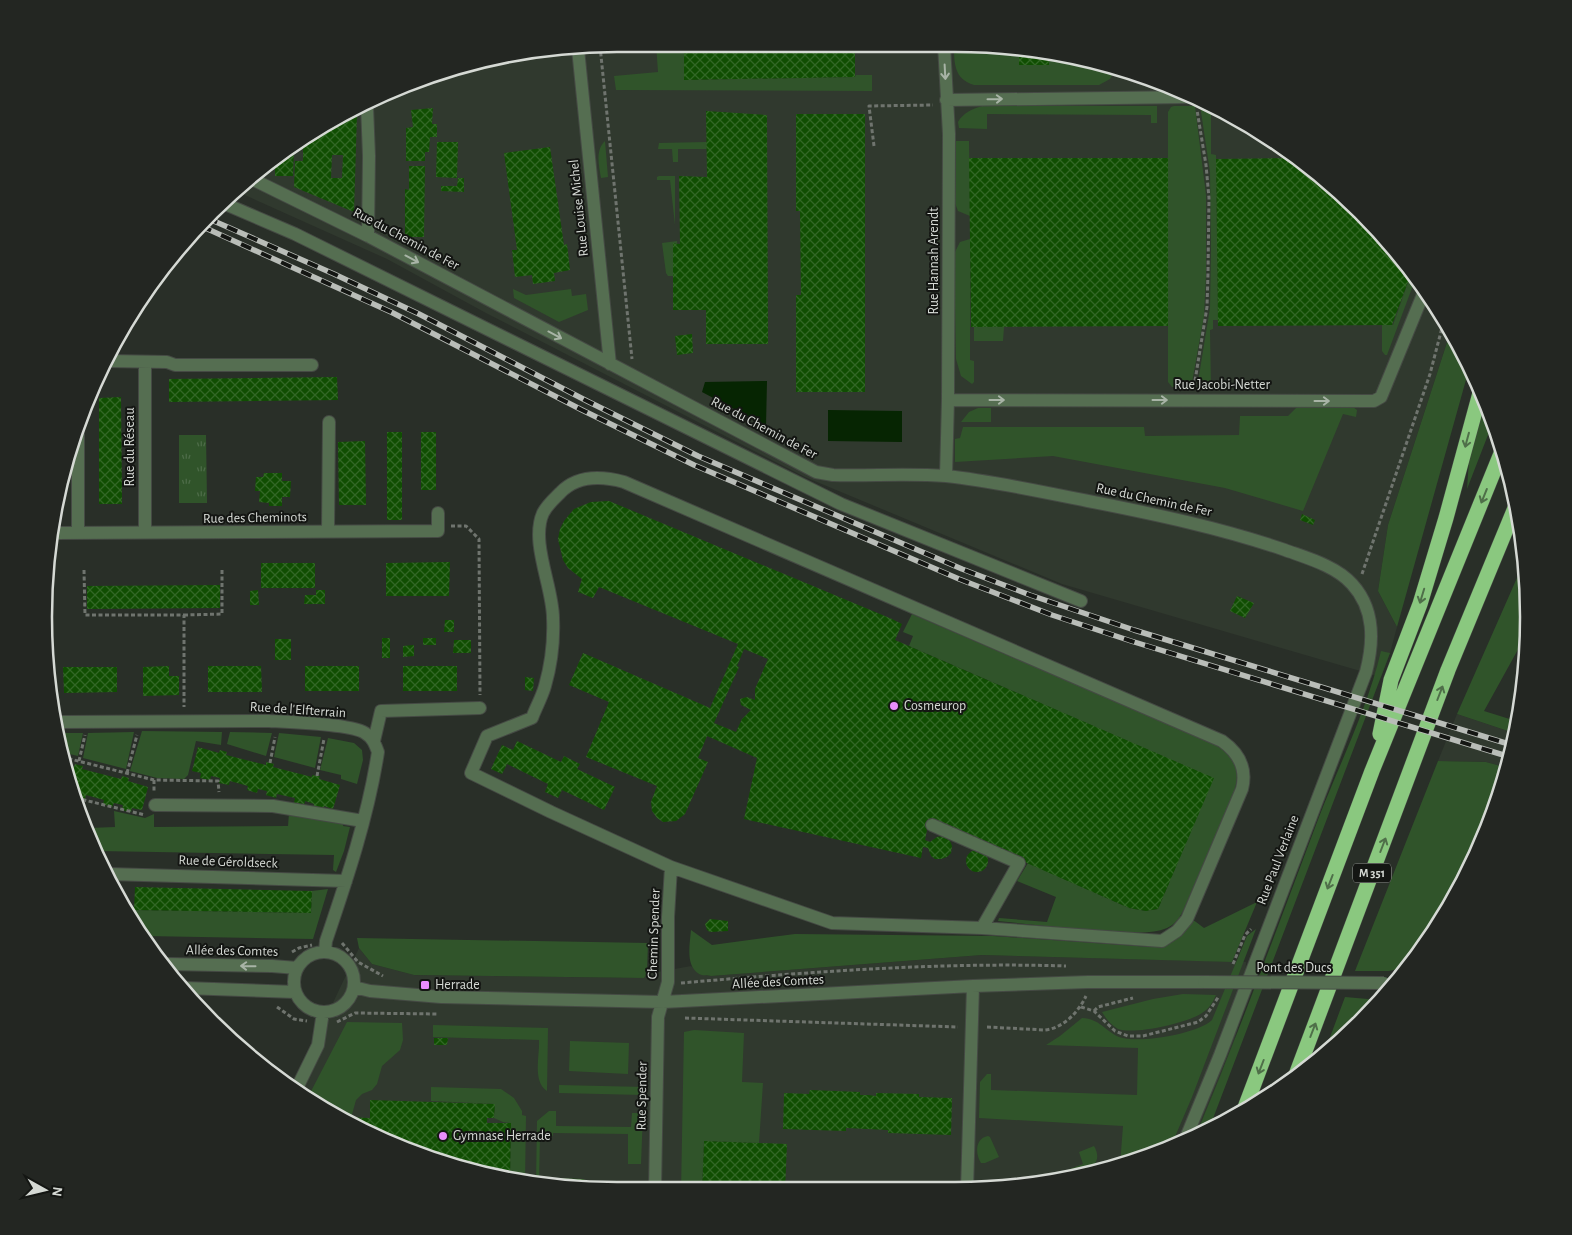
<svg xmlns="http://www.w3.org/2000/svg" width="1572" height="1235" font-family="'Alegreya Sans',sans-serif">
<defs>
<pattern id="park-tufts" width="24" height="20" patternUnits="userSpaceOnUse" patternTransform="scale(1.25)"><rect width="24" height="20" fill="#30542a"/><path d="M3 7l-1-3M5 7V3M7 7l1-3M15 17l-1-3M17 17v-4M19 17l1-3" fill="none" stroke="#4d6c48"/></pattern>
<pattern id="building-cross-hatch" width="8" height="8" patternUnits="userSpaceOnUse" patternTransform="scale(1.25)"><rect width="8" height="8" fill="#104e02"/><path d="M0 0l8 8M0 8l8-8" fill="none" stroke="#326726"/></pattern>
</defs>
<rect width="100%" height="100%" fill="#292f28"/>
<path fill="#30392e" d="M617,44L992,45L1139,74L1241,120L1304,162L1386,239L1451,330L1388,525L1378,591L1397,627L1390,653L1381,677L1062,584L805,477L486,313L387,259L238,192L330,121L469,63Z
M1457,714L1514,733L1508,768L1486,762L1438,761Z
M359,948L372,964L414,975L644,978L647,974L691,966L699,974L711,976L982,955L1246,962L1245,1000L1233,1047L1196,1135L1139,1161L992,1190L617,1191L506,1180L398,1148L299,1094L292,1089Z"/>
<path fill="#30542a" d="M656,44H659V48L684,49L685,80L855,77L856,75H872V91L616,90L614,76L658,72Z
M954,45H992L1019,50L1020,65H1049V56L1115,69L1110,79L1099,85H974C954,79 954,63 954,45Z
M1200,105L1211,107V154L1216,155L1218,320H1213V329L1210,330L1211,388H1197L1210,308L1211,250L1210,172Z
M982,106H1157V123H1151V115L987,114V129L959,128L958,122C963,113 972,109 982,106Z
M1174,106H1195L1206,195V274L1204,316L1191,388L1172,387L1168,382V112L1171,107Z
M605,141L608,177L601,178C599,166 595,150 605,141Z
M956,141H969L970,216L958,211L955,203Z
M707,142V149H678V162H673L672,149H658L659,143Z
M659,176H675V225L670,180H657V177Z
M970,239V360L974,361V382L972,384L961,376L956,359L954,254L960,242Z
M677,241V243L673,244V276H668L666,273L662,243Z
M1411,274L1415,280L1387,355H1385L1382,351V325H1393Z
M513,289L526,295L571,289L572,296L586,294L588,310L559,322L514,298Z
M974,327H1004L1003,341H974Z
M1451,330L1469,369L1397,627L1378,591L1388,525Z
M1485,404L1493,422L1467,489L1469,460Z
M1297,407H1353L1357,410L1356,417L1343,414L1303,511L1225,488L1053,456L955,462V439L960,438L963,427H1144L1145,436L1239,435L1240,416H1288Z
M978,408H991V422H961L969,412Z
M1524,562L1527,645L1521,644L1484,711L1516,721L1514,733L1457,714Z
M912,614L1214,744C1236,755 1241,769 1234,792L1184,909C1180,917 1176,924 1167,928C1150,935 1131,932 1113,931C1075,929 1036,925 998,921L999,918L1047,922L1056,897L1017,881L1028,863L1129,908L1146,911L1158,909L1213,778L909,646L913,636L903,632Z
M1381,651L1390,653L1209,1129L1196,1135C1240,1030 1279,923 1319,817C1340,763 1368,707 1381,651Z
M142,731L222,732L221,745L196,741L188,775L184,779L157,778L130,771Z
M134,732L126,769L83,758L88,733Z
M230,732L272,733L266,756L227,744Z
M59,733H83L78,756L61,752Z
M279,733L321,737L315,768L274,757Z
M328,738L354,743L362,750L363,760L357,784L341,779V775L320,770Z
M1438,761L1486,762L1508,768L1469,871L1410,966L1389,971H1355Z
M114,811L145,818L154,814V827L288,826L289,813L344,822L343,826L350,827L344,851L336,872L333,870L334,855L98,851L89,828L115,827Z
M328,889L313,939L145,936L130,917L134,910L311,913L312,891Z
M1257,902L1232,962L982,955L711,976C708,975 702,976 699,974C685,966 690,943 691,930L712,945L795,934L993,936L1151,947C1173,944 1181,938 1192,919L1204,928Z
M1256,929L1192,1097L1171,1146L1139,1161L1120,1165L1123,1126L979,1118L980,1082L987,1074H991V1090L1137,1095L1138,1048L1046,1045L1060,1036L1082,1018C1100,1019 1104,1030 1119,1037C1138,1044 1198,1034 1212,1020L1247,936Z
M357,938L648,943L647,974L644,978L414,975L372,964L359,948Z
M1183,994L1216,995C1213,1002 1209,1009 1202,1013C1188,1023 1134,1035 1118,1029C1111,1025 1106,1019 1102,1012L1153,999Z
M1345,997L1379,1000L1333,1049L1323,1056Z
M347,1022L402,1023L403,1040L400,1050L382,1066L377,1084L372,1090L362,1094L356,1100L351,1118L341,1117L307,1099Z
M433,1025L548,1028L547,1091C532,1081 540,1055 539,1040L433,1037Z
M694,1030L744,1033L742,1082L763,1083L759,1143L704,1141L702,1191H681L684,1032Z
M570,1041L629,1043L628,1074L569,1071Z
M559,1085L644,1087L643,1095L559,1093Z
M431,1087L501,1089L514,1098L522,1111V1115L526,1116L525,1182L510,1181L511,1123L503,1122L494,1118L495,1104L431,1101Z
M549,1111H556V1126L631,1127L632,1113H643L641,1164H628V1134L553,1133V1136L540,1135L539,1184L536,1183L537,1121Z
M988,1136L990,1137L999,1157L985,1163H981C975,1154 975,1138 988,1136Z
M1094,1146C1107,1168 1078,1175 1062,1174V1172L1083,1164L1079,1152Z"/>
<path fill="url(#park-tufts)" d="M179,435H206L207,503H179Z"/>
<path fill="#062502" d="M767,381L766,426L702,392L705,382Z
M828,410L902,411V442L828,441Z"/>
<path fill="url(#building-cross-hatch)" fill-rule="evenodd" d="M659,44L855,45V77L684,80V49H659Z
M1019,50L1049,56V65H1019Z
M433,108L432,124H437V137H430L429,152H425V161H406V128L413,127L411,110Z
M706,111L767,115L768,344H706V310H673V243L680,244L679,176L707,177Z
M348,113L357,114L354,212L294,187L295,161H303V142L330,121ZM332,155H343L342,178H331Z
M796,114H865V392H796V295H801L800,211H796Z
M437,142H458L457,178L436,177Z
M550,147L564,245L567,244L570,270L554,273L555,281L533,284L532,275L515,277L512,250H517L504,153Z
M294,149L293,176H275V163Z
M969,158H1168V326L971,327Z
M1298,158L1386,239L1411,274L1392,325L1218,326L1216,159Z
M409,166H425L424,237H405V189L409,190Z
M458,178H464V192L441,191V186H457Z
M692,334L693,353L677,355L675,336Z
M337,377L338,400L169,402V379Z
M121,397L122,504H99V398Z
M387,432H402V520H387Z
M421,432H436V490H421Z
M365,441L366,505H339L338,442Z
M264,473H282V481H291L290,497H282V506H269V503L259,502L260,491H255L256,477H263Z
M609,501L892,619L902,624L895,640L1214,778L1158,909L1146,911L1129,908L929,820L925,840L930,842L937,837L943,836L950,841L952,846L951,853L947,857L941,859H935L931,856L928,848L923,847L921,858L744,819L757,758L707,736L698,758L708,762L685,814L676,821L663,822L657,818L652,811L651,802L657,786L586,757L609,702L569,685L583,653L710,708L738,644L599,587L593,598L578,592L582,579L568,568L563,560L558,539L560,529L564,521L574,509L591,502ZM744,649L768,659L755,689V700L747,697L740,699L741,705L751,710L742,719L736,732L714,723L739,667L737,666Z
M1302,514L1315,520L1313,525L1300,520Z
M450,562L449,596H386V563Z
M261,563H315V588H261Z
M220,585V608L87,609V586Z
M258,590L259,605H250V591Z
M316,590H325V604H304L305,595H316Z
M1237,596L1254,603L1245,618L1230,611Z
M445,620H454V632H444Z
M382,638H390V658H382Z
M423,638H436V645H423Z
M275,639H291V660H275Z
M454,640H471V653H453Z
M414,645V656L403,657V646Z
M169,666V676H179V695L143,696V667Z
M208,666H261L262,692H208Z
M305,666H359V691H305Z
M403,666H457V691H403Z
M63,667H117V692L64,693Z
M525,677L534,678L533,691L525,690Z
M517,741L561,762L564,756L580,764L577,769L615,787L604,810L562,790L558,798L545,792L548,784L507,764L502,774L491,769L502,745L513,750Z
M198,747L219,753L220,750L227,752L226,755L266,765V762L274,764L273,767L312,777V775L317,776H320L319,779L340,785L333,809L324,806L323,811L313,808L314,804L305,801L304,805L294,803L295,798L277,794L276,798L266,795L267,791L258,789L257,793L247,790L248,786L230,781L229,785L219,783L220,778L211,776L210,780L200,778L201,773L192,771Z
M63,764L74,767L75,764L78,765L83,766L82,769L121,779L122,776L129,778L128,781L148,787L142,810L132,808L131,812L122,810L123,805L114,803L112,807L103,804L104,800L86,795L85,799L76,797L77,793L74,792Z
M966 861a11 11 0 1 1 22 0a11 11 0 1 1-22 0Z
M135,887L312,891L311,913L134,910Z
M710,919L728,921V931L710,932L707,930L705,924Z
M434,1038H448L447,1045H434Z
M810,1090L860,1092V1095H868L876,1096V1093L919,1094V1097L952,1098L951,1135L888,1133V1130L846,1128V1131L783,1129L784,1093L809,1094Z
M370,1100L495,1104L494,1118H487V1123H511L510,1181L398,1148L342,1117L370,1118Z
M704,1141L787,1144L785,1191H702Z
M546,1178L582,1179L588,1181L593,1189L545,1184Z
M625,1188H640V1191H625Z"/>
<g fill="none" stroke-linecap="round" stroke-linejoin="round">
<g stroke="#454a44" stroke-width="14">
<path id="minor" d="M944,45L949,134L948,400L946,476
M578,49L610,364
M946,100L1190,97
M367,106L369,156L368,236
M254,180L368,236L816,472L833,475C871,476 909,473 946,476C994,481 1041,492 1088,501C1154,514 1221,528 1285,550C1307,558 1336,566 1352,584C1375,609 1374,641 1366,672L1220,1055L1185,1140
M223,203L295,234L841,504L1081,601
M108,361L167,362L175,365H312
M948,400L1374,401L1381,397L1424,292
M78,434V533
M328,532L329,422
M55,533L438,531V513
M145,533V362
M58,722L269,721C288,722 351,724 365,733C373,738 375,744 378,752C368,817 347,879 326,941L325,951
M374,741L381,711L480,708
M155,805L273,806L363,821
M932,825L1019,863L982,928L832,923L671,867L551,812L471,773L487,736L532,718C536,707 542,697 545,686C551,665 554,640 553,618C553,587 530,542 543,513C547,505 554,499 560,493C577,475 602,476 624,482L1222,741C1239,753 1247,769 1242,789L1187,919L1177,931L1162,941L982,928
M108,874L346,881
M294 982a30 30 0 1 1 60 0a30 30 0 1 1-60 0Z
M167,964L272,966L297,968
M354,987L370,991L441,997L663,1002L973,986L1088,982H1204
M185,988L295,992
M295,1092L318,1045L323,1012
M967,1190L973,986
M655,1191L658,1017L668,982V917L671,867"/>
</g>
<g stroke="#454a44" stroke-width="16">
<path id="highway" d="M1380,734L1391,680L1420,604L1446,518L1480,393
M1296,1075L1448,670L1515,508
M1243,1113L1372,771L1502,451"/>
</g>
<path stroke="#6f746e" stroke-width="3" stroke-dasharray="4 2.5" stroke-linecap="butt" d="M600,46L632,359
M874,146L869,106L933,105
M1194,387L1207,307L1208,273L1209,198L1206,165L1197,110
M451,526H466L479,539L480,695
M84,570L85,615H184V707
M1362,574L1430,374L1444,320
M184,615L222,614V570
M62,757L154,780L218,781L219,792
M79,761L85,735
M270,763L275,737
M127,773L137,735
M317,776L324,739
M154,780V792
M76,798L145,815
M342,943L358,962L383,976
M292,952L299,948L312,945
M1233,964L1245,935L1251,929
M1394,972L1406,971
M681,983C809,972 938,962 1066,966
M277,1007L294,1019L307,1021
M1081,1007L1094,1011L1115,1031L1128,1036H1143L1198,1022L1206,1016L1219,996
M1094,1011L1098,1007L1133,998
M685,1018L958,1027
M337,1022L355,1013L438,1014
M987,1027L1045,1030C1063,1028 1078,1013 1086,996"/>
<use href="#minor" stroke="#556e51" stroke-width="12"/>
<use href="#highway" stroke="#8ac87f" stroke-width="15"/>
<g stroke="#b9bdb8" stroke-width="5.5">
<path id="rail" d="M207,218L334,274L419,314L587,401L698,456L962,569L1030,595L1134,630L1512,745
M201,226L391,312L582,410L694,465L959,579L1052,615L1131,641L1510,757"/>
</g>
<use href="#rail" stroke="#141613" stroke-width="4" stroke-dasharray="11" stroke-linecap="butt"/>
<g stroke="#454a44" stroke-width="14" stroke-linecap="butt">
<path id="minor-bridge" d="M1204,982L1384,983"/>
</g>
<use href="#minor-bridge" stroke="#556e51" stroke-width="12"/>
</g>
<defs><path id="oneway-shaft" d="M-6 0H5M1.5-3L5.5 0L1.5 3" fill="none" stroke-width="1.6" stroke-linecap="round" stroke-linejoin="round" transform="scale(1.25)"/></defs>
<g stroke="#a8b4a6">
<use href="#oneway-shaft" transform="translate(945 72) rotate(87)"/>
<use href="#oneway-shaft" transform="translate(995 99) rotate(-1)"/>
<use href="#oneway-shaft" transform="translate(412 259) rotate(28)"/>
<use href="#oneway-shaft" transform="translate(555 335) rotate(28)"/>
<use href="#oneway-shaft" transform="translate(997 400)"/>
<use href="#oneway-shaft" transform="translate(1160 400)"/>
<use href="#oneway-shaft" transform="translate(1322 401)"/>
<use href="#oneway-shaft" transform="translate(248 966) rotate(-179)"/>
</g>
<g stroke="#4f6f49">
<use href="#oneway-shaft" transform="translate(1467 440) rotate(105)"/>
<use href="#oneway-shaft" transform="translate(1484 496) rotate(112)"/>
<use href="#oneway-shaft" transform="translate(1422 596) rotate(107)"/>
<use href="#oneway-shaft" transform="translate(1440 693) rotate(-69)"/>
<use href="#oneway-shaft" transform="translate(1383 845) rotate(-69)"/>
<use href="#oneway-shaft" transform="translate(1330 882) rotate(111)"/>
<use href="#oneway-shaft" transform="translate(1313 1030) rotate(-69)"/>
<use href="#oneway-shaft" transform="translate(1261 1067) rotate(111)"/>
</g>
<g fill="#ea8dfd" stroke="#141613" stroke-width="2">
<circle cx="894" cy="706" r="5"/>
<rect x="420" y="980" width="10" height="10" rx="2.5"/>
<circle cx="443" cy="1136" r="5"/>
</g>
<g text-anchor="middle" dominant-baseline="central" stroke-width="4" stroke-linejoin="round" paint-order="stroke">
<rect fill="#141613" stroke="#9b9e9a" stroke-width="1" x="1353" y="863.5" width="38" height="19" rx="4"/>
<g font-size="12" font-weight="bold" fill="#d5d9d4">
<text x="1372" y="873">M 351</text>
</g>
<g font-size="14" fill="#d5d9d4" stroke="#141613">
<text transform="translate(579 208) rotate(-96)">Rue Louise Michel</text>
<text transform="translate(406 239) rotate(28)">Rue du Chemin de Fer</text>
<text transform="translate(934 261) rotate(-90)">Rue Hannah Arendt</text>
<text x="1222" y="385">Rue Jacobi-Netter</text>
<text transform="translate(764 428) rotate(28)">Rue du Chemin de Fer</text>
<text transform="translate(130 447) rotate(-90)">Rue du Réseau</text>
<text transform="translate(1154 500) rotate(12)">Rue du Chemin de Fer</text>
<text transform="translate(255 518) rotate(-1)">Rue des Cheminots</text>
<text transform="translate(298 710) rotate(4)">Rue de l'Elfterrain</text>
<text transform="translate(1278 860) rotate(-69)">Rue Paul Verlaine</text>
<text transform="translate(228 862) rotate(2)">Rue de Géroldseck</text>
<text transform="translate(654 934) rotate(-88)">Chemin Spender</text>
<text transform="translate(232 951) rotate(1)">Allée des Comtes</text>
<text x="1294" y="968">Pont des Ducs</text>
<text transform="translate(778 982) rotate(-3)">Allée des Comtes</text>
<text transform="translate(642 1096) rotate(-89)">Rue Spender</text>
</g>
<g font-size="14" fill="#d5d9d4" stroke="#141613" text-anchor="start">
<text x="904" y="706">Cosmeurop</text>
<text x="435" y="985">Herrade</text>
<text x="453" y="1136">Gymnase Herrade</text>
</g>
</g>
<path d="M0 0H1572V1235H0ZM617 52H955A565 565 0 0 1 1520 617V617A565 565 0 0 1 955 1182H617A565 565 0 0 1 52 617V617A565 565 0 0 1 617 52Z" fill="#232622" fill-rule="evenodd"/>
<path fill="none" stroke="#d5d9d4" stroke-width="2.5" d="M617 52H955A565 565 0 0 1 1520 617V617A565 565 0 0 1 955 1182H617A565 565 0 0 1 52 617V617A565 565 0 0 1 617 52Z"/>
<g transform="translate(45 1190) rotate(98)" stroke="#141613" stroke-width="4" paint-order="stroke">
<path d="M0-4L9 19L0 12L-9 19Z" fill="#d5d9d4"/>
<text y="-8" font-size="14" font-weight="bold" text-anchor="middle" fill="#d5d9d4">N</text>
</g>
</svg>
